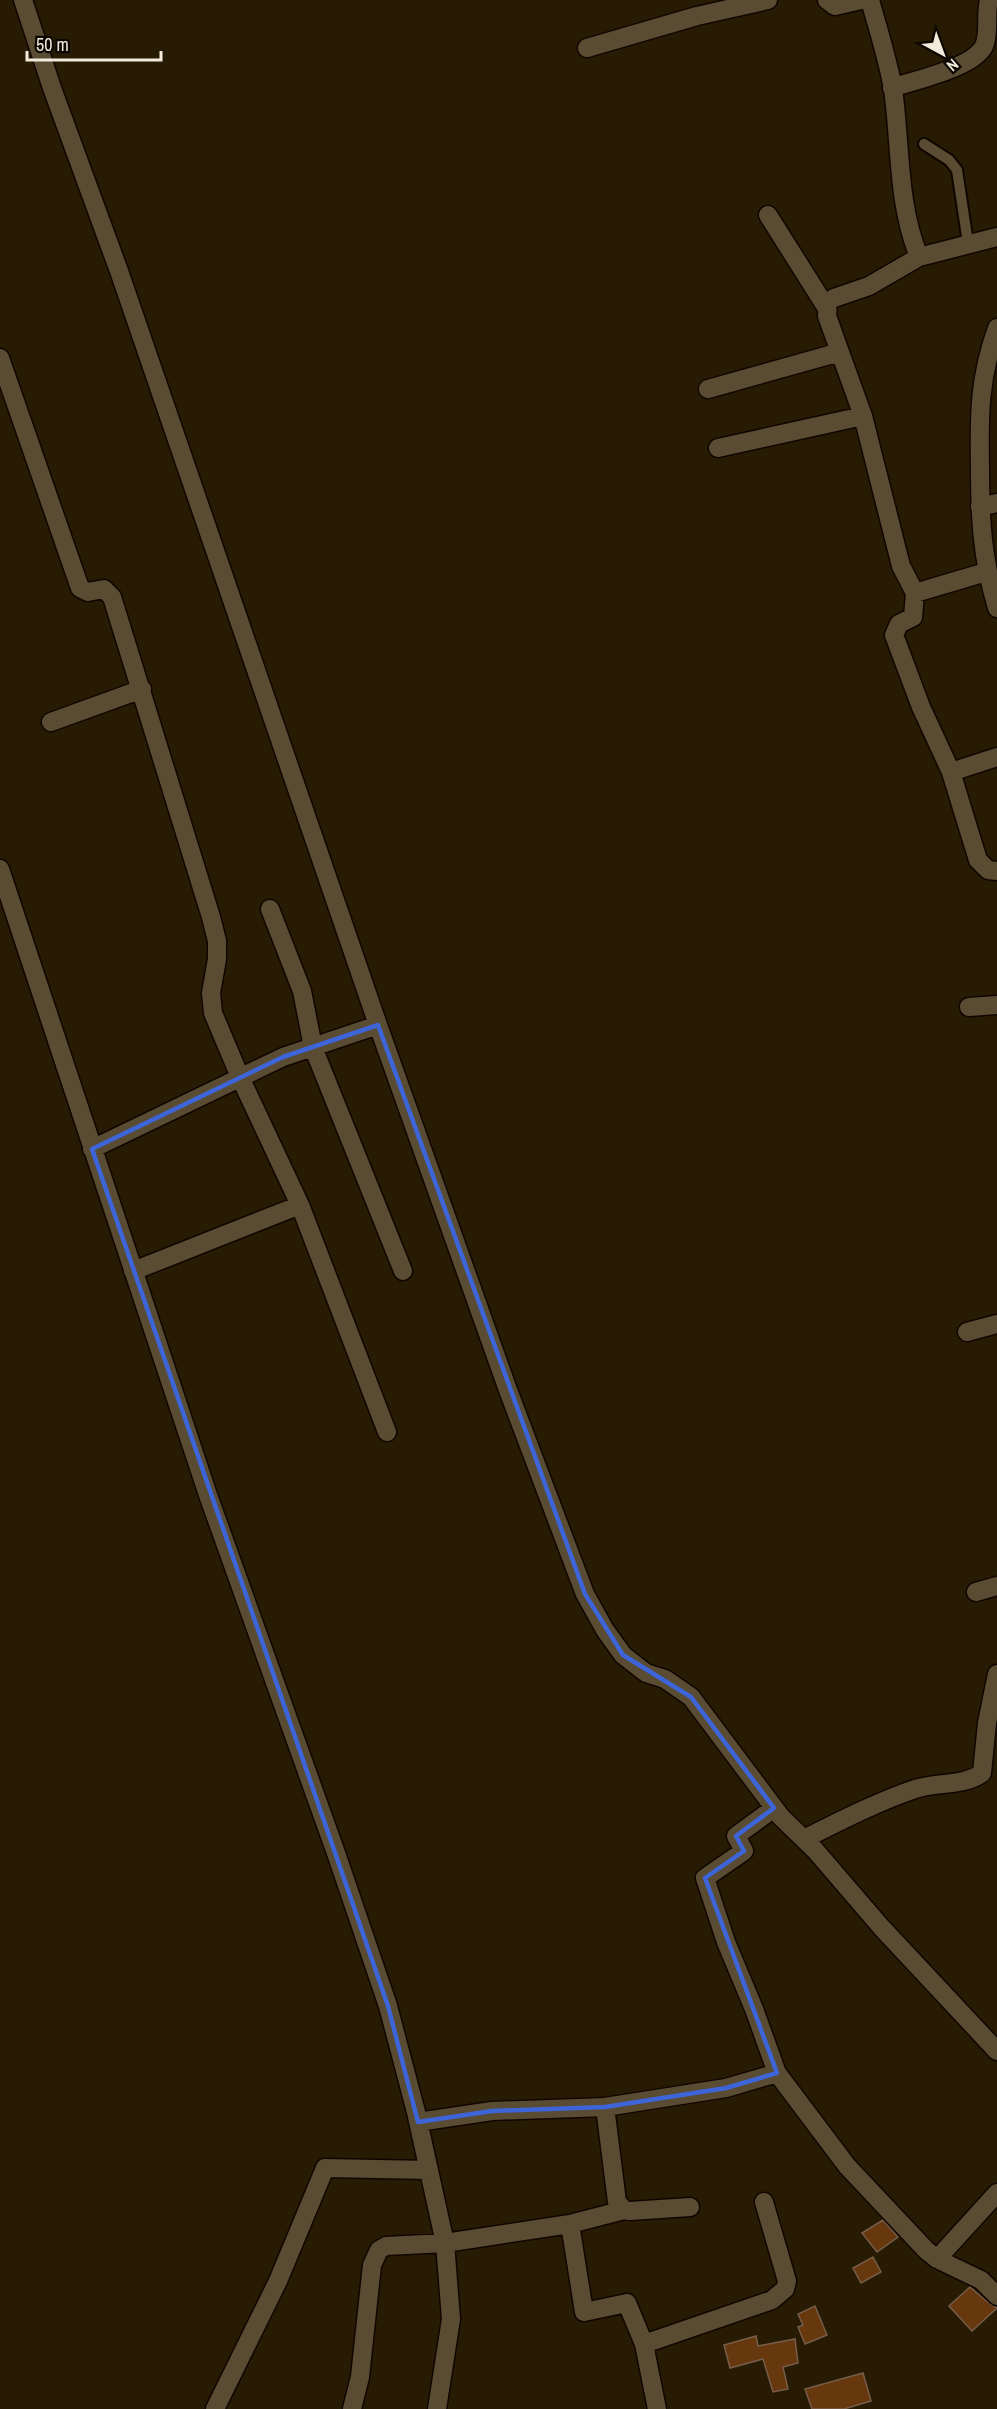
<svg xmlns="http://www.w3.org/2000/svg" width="997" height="2409" font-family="'Archivo Narrow',sans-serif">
<rect width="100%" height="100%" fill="#271c03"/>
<path fill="#67380d" stroke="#765d4b" stroke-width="1.5" d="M883,2220L898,2237L877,2252L862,2233Z
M873,2257L881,2272L861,2283L853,2268Z
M970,2287L990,2304L997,2308L972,2331L949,2306Z
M815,2306L827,2335L805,2344L798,2327L803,2325L798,2314Z
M756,2336L758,2346L795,2339L798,2363L783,2367L788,2389L773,2392L763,2359L730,2368L724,2345Z
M863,2373L871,2401L844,2409H812L805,2389Z"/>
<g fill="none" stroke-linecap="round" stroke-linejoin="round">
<g stroke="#100600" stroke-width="14">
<path id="lane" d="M924,144L949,160L957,170L968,243"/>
</g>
<g stroke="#100600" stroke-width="21">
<path id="street" d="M23,0L52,88L119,271L378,1025L508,1390L585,1594L605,1630L623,1655L646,1673L665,1679L691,1697L781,1817L815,1850L882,1928L997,2051
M827,0L835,6L861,0
M870,0C878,29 888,60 893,89C901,146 897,203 919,257L997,237
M587,48L697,16L768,0
M892,88C915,80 973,68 984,46C990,33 985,14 989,0
M768,215L826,307
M919,257L869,286L834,298L828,302L827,316L863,416L901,566L915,593L986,572
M0,358L80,588L88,592L104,589L112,597L211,917L217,941V959L211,993L213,1013L240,1077L300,1205L387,1432
M708,389L840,352
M718,448L863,416
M980,507L997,503
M915,593L913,617L899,624L894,635L921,707L951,772L978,860L988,870L997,871
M51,722L142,689
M951,772L997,757
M0,869L208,1495L336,1853L388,2006L416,2112L445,2243L451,2319L437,2409
M270,909L302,991L313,1047L403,1271
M969,1007L997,1005
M92,1149L283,1057L378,1025
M133,1271L300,1205
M967,1332L997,1324
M976,1592L997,1586
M774,1808L736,1836L744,1851L705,1878L726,1942L754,2009L777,2073
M804,1839C840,1821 877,1802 915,1789C936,1782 965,1786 982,1773L987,1723L997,1674
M605,2107L617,2202L624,2210L630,2211L690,2207
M418,2122L492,2111L605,2107L726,2088L777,2073L847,2166L926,2250L937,2259L981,2280L997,2296
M570,2224L624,2210
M937,2259L997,2193
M644,2344L772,2300L785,2289L787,2281L764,2202
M215,2409L278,2281L325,2168L429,2170
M352,2409L360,2377L372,2265L379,2250L386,2246L445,2243L570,2224L584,2312L627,2303L644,2344L657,2409"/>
</g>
<g stroke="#100600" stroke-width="21">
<path id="secondary" d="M997,328C979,378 979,415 980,468C980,520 982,557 997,608"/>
</g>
<use href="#lane" stroke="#594c32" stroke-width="10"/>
<use href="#street" stroke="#594c32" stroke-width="18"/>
<use href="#secondary" stroke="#594c32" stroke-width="18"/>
</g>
<path fill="none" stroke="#3d65d8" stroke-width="4.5" stroke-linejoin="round" d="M378,1025L585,1594L623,1655L691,1697L774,1808L736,1836L744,1851L705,1878L777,2073L726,2088L605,2107L492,2111L418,2122L388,2006L92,1149L283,1057Z"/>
<g transform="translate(943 54) rotate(139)" stroke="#0c0701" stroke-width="4.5" paint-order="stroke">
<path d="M0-4.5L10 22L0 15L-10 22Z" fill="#f2eadb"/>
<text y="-9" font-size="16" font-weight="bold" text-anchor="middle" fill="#f2eadb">N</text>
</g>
<path d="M27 51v9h134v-9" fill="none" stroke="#f2eadb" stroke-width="3"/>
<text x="36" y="51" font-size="18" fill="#f2eadb" stroke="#0c0701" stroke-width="4.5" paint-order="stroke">50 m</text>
</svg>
